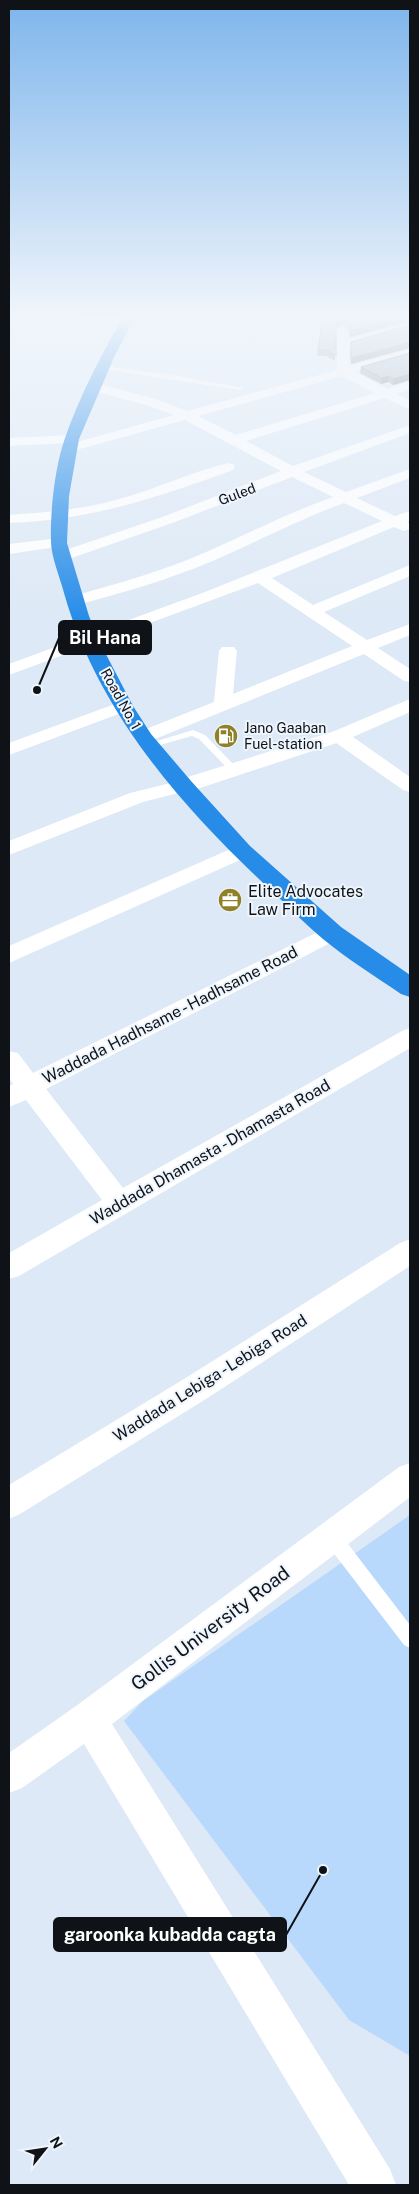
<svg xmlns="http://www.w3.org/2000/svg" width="419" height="2194" font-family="'Public Sans',sans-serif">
<rect width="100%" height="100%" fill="#dde9f6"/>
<path fill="#b9d9fc" d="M410,1515V2056L349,2020L124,1721L143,1701Z"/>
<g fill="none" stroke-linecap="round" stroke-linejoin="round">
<path fill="#fff" fill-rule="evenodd" d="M103,366L173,375L243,388L240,390L101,369Z
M193,730L205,735L237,768V772H231L199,739L192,736L149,748L144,745Z
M332,1529L338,1531L410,1625V1648L404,1645L326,1543L324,1537L326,1531Z"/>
<path fill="#fff" fill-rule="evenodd" d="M58,314C71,313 124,314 132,322L126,325L64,317Z
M410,322V329L349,346V366L410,349V357L355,372L387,389L410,381V389L397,394L410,401V410L385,398L246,441L293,466L410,425V433L304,472L346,492L410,469V478L357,498L395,516L410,511V520L407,522L410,524L409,529L404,531L394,527L272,578L313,605L410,565V576L324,612L367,640L410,624V635L378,648L410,669V682L404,681L364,654L150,741L143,743L136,741L134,737L136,733L214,702L219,651L222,647H234L237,651L233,694L352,646L258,583L9,675V664L205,592L382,521L344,503C300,519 258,541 215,560C170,579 123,593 76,605L70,603L68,600L70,597C115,584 161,572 204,553C247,534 288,513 333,497L292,477L175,522L63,561L57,559L55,556L57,553L165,516L281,471L185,420L69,452L62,448L64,445L71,443L9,446V438L72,435L77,436L79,439L77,442L174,415L146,405L90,390L88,387L90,384L94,383L156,399L187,411L337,370V330L339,328H347L349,339ZM342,376L375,393L236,435L198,416Z
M228,463L233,464L235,467L233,470C156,498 91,520 9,523V515C46,512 82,510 119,499C156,489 191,472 228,463Z
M59,538L64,540L67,543L64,546L9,554V544Z
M123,701L129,702L132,706L129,710L9,755V743Z
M339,730L346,732L410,777V792L403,790L332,740L330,736L332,732Z
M183,780L190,782L193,786L190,790L143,802L9,855V841L130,793Z
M242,844L249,846L252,851L249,856L9,963V946Z
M332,925L340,928L343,933L340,938L46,1089L123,1188L402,1031L410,1028V1048L19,1276L9,1279V1253L102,1200L26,1100L9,1107V1086L13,1084L9,1078V1051L18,1053L33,1073Z
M410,1239V1266L206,1399L20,1514L9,1519V1485L184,1379L400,1243Z
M410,1463V1497L112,1724L390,2169L396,2185H349L84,1744L22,1788L9,1793V1753L76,1706L399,1467Z"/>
<path fill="#fff" fill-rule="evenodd" d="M410,699V712L346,740L191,791L183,793L175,791L172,786L175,781L332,732Z"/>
<path fill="#268ce8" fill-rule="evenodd" d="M125,314H137L115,355L79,439L69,496L67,543L89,616L99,641L133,706L151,734L191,781L250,846L341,927L410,975V997L401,994C375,976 347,959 323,939C306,925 290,908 274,893C184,810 98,713 64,593C60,577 51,557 51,541C50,511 55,466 65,438C80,395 102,353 125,314Z"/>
</g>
<path fill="#8b959f" d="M323,314H410V321L350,337L348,327L339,326L336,330L335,361L326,356H317Z
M410,353V380L393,385L388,382L381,384L360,373L361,367Z
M409,385H410V393L409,392Z"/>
<path fill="#717982" d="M410,315V321L350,337L351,331Z
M339,320V326L335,330L336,324Z
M410,342V348L351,364V358Z
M410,374V380L393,385V379Z
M389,376L388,382L381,384L382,378Z"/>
<path fill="#a2adb9" stroke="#717982" d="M323,314H410V315L351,331L349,321L339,320L336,324V355L326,350H318Z
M410,325V342L351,358V342Z
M410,353V374L393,379L389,376L382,378L361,367Z"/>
<linearGradient id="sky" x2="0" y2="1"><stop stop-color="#7eb5ec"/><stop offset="0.51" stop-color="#f0f5fb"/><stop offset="1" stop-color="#f0f5fb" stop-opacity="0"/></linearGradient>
<rect width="419" height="621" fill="url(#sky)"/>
<defs>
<g id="fuel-disc" transform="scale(1.25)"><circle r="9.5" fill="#8e8128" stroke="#eef5fd"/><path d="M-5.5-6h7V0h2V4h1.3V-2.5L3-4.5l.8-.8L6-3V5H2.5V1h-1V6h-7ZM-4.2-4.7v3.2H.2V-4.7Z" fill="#fff"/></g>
<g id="office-disc" transform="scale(1.25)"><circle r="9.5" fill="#8e8128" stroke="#eef5fd"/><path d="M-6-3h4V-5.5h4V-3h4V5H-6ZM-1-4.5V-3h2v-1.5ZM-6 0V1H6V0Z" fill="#fff"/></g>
</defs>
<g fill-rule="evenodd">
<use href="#fuel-disc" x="226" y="736"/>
<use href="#office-disc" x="230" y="900"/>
</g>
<g text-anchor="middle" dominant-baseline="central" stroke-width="4" stroke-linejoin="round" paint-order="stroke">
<g font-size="14" fill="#0f1317" stroke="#eef5fd">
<text transform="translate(237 494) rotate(-21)">Guled</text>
<text transform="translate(121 699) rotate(61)">Road No. 1</text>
</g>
<g font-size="14" fill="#0f1317" stroke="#eef5fd" text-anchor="start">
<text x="244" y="728">Jano Gaaban<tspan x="244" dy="16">Fuel-station</tspan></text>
</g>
<g font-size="16" fill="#0f1317" stroke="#eef5fd" text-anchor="start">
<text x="248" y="891">Elite Advocates<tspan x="248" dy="18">Law Firm</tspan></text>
</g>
<g font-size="16" fill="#0f1317" stroke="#eef5fd">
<text transform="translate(170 1015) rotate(-27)">Waddada Hadhsame - Hadhsame Road</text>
<text transform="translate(210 1152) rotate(-30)">Waddada Dhamasta - Dhamasta Road</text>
<text transform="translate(210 1378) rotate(-32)">Waddada Lebiga - Lebiga Road</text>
</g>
<g font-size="19" fill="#0f1317" stroke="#eef5fd">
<text transform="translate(210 1628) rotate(-37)">Gollis University Road</text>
</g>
</g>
<path fill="none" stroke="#0f1317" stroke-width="2" d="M37 690L59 638M323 1870L286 1935"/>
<g fill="#0f1317" stroke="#eef5fd" stroke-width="2">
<circle cx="37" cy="690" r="5"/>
<circle cx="323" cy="1870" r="5"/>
</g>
<g fill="#0f1317" stroke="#0f1317" stroke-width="2">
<rect x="59" y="621" width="92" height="33" rx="5"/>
<rect x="54" y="1918" width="232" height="33" rx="5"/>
</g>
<g font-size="18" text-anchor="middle" font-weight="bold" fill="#fff">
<text x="105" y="644">Bil Hana</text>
<text x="170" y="1941">garoonka kubadda cagta</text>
</g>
<rect width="419" height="2194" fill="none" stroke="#0f1317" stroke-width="20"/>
<g transform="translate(45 2149) rotate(60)" stroke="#eef5fd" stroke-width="4" paint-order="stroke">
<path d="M0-4L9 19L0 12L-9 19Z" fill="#0f1317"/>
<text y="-8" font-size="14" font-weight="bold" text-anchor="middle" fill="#0f1317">N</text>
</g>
</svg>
